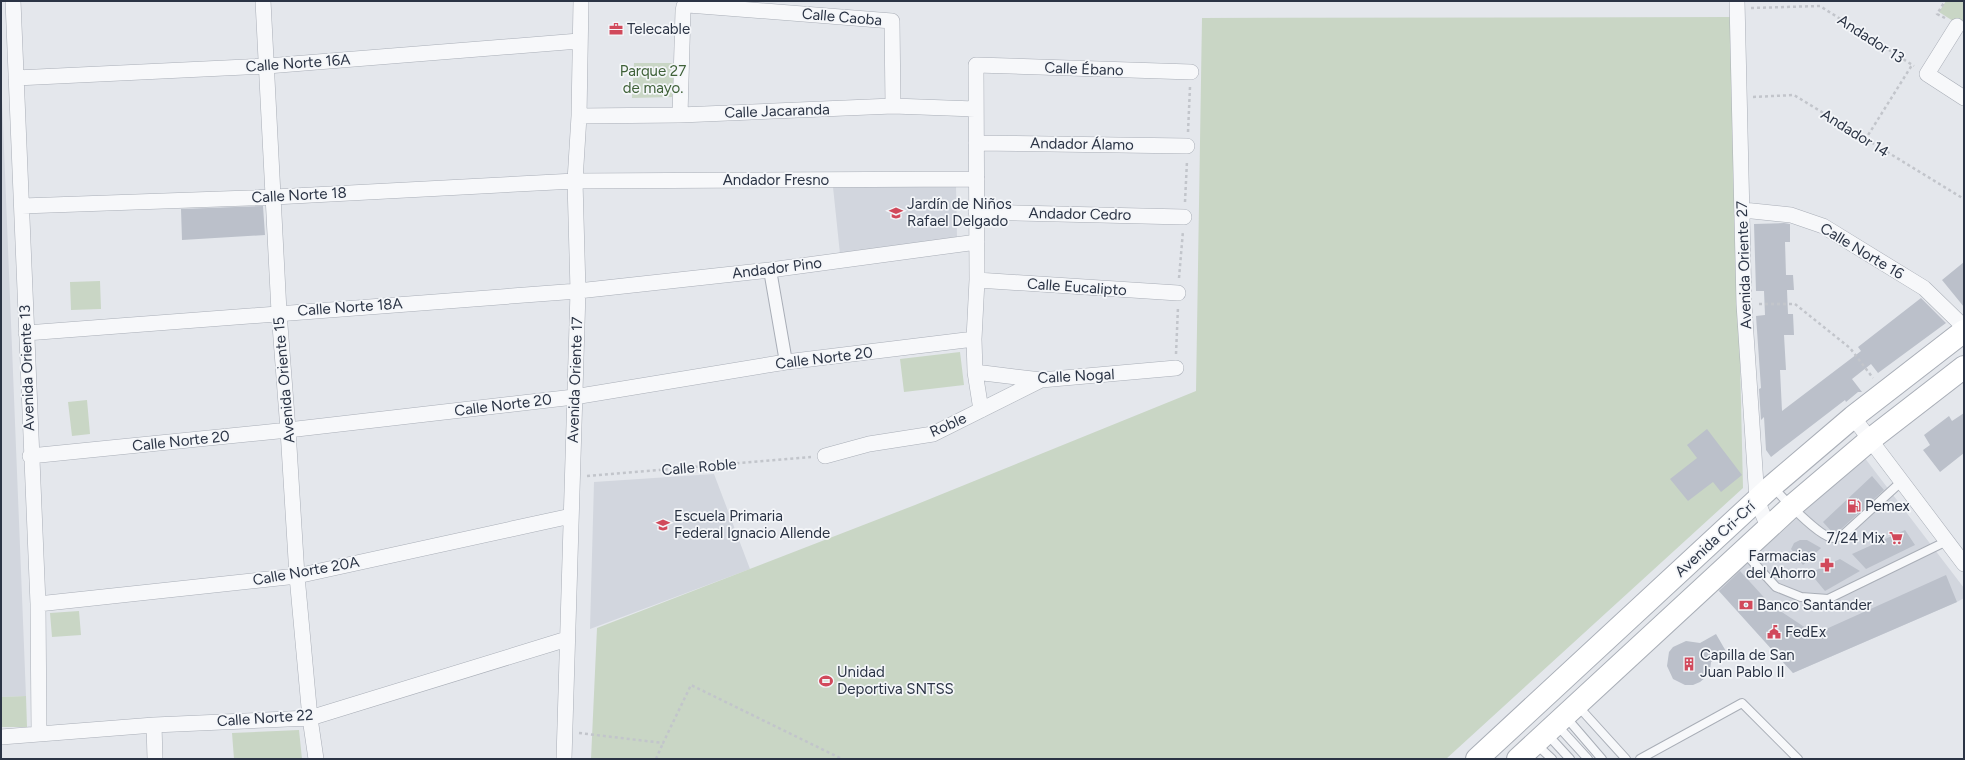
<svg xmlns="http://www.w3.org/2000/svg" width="1965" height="760" font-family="Figtree,sans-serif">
<rect width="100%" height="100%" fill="#e4e7ec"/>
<path fill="#d2d6de" d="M1,74L26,696L1,697Z
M956,185L957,238L840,254L833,187Z
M1864,457L1964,588V598L1957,602L1793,673L1718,590Z
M714,474L750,569L590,629L594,482Z"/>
<path fill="#c9d6c5" d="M1946,1H1964V28L1939,12Z
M1732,17L1743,488L1446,759H591L597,628L915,505L1196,391L1202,18Z
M634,63H674L672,97L632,98Z
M100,281L101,309L71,310L70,282Z
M960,352L964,385L904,392L900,359Z
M87,400L90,434L72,436L68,402Z
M79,611L81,635L52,637L50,613Z
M26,696L27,727H1V697Z
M299,730L302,759H234L232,733Z"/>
<path fill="#bbc0ca" d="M263,206L265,235L182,240L181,209Z
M1784,223L1790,224V242H1785L1786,275H1793L1794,290H1787L1788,314H1793L1794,335H1784L1786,370H1780L1782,411L1861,351L1858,347L1921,298L1946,323L1878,373L1871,364L1852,379L1862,392H1858L1846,402L1845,400L1771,457L1766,450L1764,417L1761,420L1759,389L1761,388L1756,316L1765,315L1764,291H1756L1754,224Z
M1964,262V307L1942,280Z
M1964,413V453L1940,472L1923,450L1930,445L1924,435L1949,416L1952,421Z
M1707,429L1742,475L1721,492L1713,482L1688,501L1670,479L1697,458L1687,445Z
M1872,476L1884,490L1840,530L1832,532L1823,522Z
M1905,530L1915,545L1866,569L1852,554Z
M1800,540H1807L1821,548L1803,565L1791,549L1794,543Z
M1840,559L1860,571L1825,591L1810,573Z
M1740,571L1771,605L1815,634L1946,575L1957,602L1793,673L1719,591Z
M1716,634L1727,653L1711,662L1710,670L1706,677L1700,682L1693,685H1685L1673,679L1667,666L1669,652L1673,647L1686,641L1700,643Z"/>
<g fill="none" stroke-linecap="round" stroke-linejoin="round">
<g stroke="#a9aeb7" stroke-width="10">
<path id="service" d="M1772,486C1782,497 1821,539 1834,538C1837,538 1841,536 1843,535L1902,481
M1743,551L1776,587L1801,597L1828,599L1947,541
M1577,705L1626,759
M1565,716L1602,759
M1556,724L1588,759
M1547,734L1570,759
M1536,744L1552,759
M1640,759L1742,703L1798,759"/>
</g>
<g stroke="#a9aeb7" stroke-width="14">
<path id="pedestrian" d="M770,270L786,362"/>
</g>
<g stroke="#a9aeb7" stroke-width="16">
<path id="minor" d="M13,1L38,604L39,734
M263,1L279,312L288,430L297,576L310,718L316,759
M1737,1L1744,304L1757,500L1768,527
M1957,26L1927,74L1964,98
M16,78L267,66L579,41
M680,115L683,11L684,6L688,5L892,21L893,106
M579,116L680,115L893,106L975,109
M976,143L1187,146
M22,206L274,197L575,181L977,179
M1743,210L1791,215L1823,226L1924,288L1964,327
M976,212L1184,217
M977,280L1178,293
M26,333L578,291L770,270L977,242
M975,372L1041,380L1176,368
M981,410L975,372L974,339L977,280L976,65L1191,72
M1853,417L1964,564
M30,456L288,430L574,397L786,362L974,339
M825,456L869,444L933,434L1041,380
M38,604L297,576L571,516
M154,725L155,759
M1,737L154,725L310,718L567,639
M564,759L578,291L575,181L579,116L581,1"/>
</g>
<g stroke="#a9aeb7" stroke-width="24">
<path id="secondary" d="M1477,759L1772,486L1853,417L1964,331
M1518,759L1791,507L1871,439L1964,367"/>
</g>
<path stroke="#c2c5cb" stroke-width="2.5" stroke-dasharray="3 3" stroke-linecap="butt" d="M1751,8L1820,6L1914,66
M1945,18L1937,14L1945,1
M1753,97L1794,95L1964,199
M1188,132L1190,87
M1865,140L1912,65
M1185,202L1187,161
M1179,278L1183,231
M1759,304H1795L1850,348L1873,378
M1176,354L1178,307
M587,476L811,457
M579,733L663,743L691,685L842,759
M656,759L663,743"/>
<use href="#service" stroke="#f7f8fa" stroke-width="8"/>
<use href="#pedestrian" stroke="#f7f8fa" stroke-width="12"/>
<use href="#minor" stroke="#f7f8fa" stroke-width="15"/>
<use href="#secondary" stroke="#fff" stroke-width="22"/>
</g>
<defs>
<g id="office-bare" transform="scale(1.08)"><path d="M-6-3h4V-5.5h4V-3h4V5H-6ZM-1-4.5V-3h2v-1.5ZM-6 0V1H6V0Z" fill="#d1495b" stroke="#f4f6f9" stroke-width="2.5" paint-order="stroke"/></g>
<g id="school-bare" transform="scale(1.08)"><path d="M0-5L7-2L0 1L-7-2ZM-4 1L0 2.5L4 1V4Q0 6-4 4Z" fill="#d1495b" stroke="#f4f6f9" stroke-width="2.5" paint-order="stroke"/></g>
<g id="fuel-bare" transform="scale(1.08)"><path d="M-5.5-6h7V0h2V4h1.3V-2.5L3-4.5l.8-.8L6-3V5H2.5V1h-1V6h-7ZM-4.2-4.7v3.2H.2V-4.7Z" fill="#d1495b" stroke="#f4f6f9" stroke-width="2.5" paint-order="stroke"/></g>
<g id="supermarket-bare" transform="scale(1.08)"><path d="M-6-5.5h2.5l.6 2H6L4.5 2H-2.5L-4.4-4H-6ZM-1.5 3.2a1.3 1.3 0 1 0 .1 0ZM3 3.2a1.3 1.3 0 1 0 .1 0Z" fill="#d1495b" stroke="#f4f6f9" stroke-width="2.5" paint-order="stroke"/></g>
<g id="pharmacy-bare" transform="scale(1.08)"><path d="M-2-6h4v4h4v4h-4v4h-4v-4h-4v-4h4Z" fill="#d1495b" stroke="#f4f6f9" stroke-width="2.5" paint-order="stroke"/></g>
<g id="bank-bare" transform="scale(1.08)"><path d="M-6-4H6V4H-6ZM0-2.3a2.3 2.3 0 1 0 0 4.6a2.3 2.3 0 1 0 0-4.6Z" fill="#d1495b" stroke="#f4f6f9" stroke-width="2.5" paint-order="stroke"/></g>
<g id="civic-bare" transform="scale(1.08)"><path d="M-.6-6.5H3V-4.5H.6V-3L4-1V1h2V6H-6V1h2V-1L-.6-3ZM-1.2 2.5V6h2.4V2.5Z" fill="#d1495b" stroke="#f4f6f9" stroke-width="2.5" paint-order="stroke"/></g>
<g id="building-bare" transform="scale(1.08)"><path d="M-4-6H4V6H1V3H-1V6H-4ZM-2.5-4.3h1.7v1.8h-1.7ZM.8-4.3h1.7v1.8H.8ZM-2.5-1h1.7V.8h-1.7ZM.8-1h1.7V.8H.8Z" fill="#d1495b" stroke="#f4f6f9" stroke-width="2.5" paint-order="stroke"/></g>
<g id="stadium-bare" transform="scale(1.08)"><path d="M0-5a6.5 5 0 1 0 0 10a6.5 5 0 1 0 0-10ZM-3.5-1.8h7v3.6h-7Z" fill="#d1495b" stroke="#f4f6f9" stroke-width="2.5" paint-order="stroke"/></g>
</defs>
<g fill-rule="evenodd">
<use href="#office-bare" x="616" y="29"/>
<use href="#school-bare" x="896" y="213"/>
<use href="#fuel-bare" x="1854" y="506"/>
<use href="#school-bare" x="663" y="525"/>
<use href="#supermarket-bare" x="1896" y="538"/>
<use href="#pharmacy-bare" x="1827" y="565"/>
<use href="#bank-bare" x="1746" y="605"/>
<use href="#civic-bare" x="1774" y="632"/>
<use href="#building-bare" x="1689" y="664"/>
<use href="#stadium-bare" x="826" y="681"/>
</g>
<g text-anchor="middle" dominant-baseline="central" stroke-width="3.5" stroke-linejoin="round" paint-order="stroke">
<g font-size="15" fill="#2b3445" stroke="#f4f6f9">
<text transform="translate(842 17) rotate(5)">Calle Caoba</text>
<text transform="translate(1871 39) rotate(33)">Andador 13</text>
<text transform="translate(298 63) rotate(-4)">Calle Norte 16A</text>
<text transform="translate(1084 69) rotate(2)">Calle Ébano</text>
<text transform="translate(777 111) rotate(-2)">Calle Jacaranda</text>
<text transform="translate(1855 133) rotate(32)">Andador 14</text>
<text transform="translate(1082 144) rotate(1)">Andador Álamo</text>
<text x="776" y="180">Andador Fresno</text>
<text transform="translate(299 195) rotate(-3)">Calle Norte 18</text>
<text transform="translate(1080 214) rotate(1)">Andador Cedro</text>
<text transform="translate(1862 251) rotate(31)">Calle Norte 16</text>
<text transform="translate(1744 265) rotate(-92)">Avenida Oriente 27</text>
<text transform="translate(777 268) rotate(-7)">Andador Pino</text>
<text transform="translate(1077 287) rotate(4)">Calle Eucalipto</text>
<text transform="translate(350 307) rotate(-4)">Calle Norte 18A</text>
<text transform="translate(824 358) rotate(-7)">Calle Norte 20</text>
<text transform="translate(27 368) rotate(-92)">Avenida Oriente 13</text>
<text transform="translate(1076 376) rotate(-3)">Calle Nogal</text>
<text transform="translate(284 380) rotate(-95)">Avenida Oriente 15</text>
<text transform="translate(575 380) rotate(-88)">Avenida Oriente 17</text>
<text transform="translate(503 405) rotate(-7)">Calle Norte 20</text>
<text transform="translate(948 425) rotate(-24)">Roble</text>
<text transform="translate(181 441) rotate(-6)">Calle Norte 20</text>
<text transform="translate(699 467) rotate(-5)">Calle Roble</text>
<text transform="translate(1715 539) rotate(-43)">Avenida Cri-Crí</text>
<text transform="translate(306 571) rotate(-10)">Calle Norte 20A</text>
<text transform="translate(265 718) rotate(-4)">Calle Norte 22</text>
</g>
<g font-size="15" fill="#2b3445" stroke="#f4f6f9" text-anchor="start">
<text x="627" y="29">Telecable</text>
<text x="907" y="204">Jardín de Niños<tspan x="907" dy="17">Rafael Delgado</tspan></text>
<text x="1865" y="506">Pemex</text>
<text x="674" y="516">Escuela Primaria<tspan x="674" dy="17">Federal Ignacio Allende</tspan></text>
<text x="1885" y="538" text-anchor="end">7/24 Mix</text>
<text x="1816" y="556" text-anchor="end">Farmacias<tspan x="1816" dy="17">del Ahorro</tspan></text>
<text x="1757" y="605">Banco Santander</text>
<text x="1785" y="632">FedEx</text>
<text x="1700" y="655">Capilla de San<tspan x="1700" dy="17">Juan Pablo II</tspan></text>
<text x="837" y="672">Unidad<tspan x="837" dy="17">Deportiva SNTSS</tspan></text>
</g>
<g font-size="15" fill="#3f6138" stroke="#f4f6f9">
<text x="653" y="71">Parque 27<tspan x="653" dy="17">de mayo.</tspan></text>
</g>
</g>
<rect width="1965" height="760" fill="none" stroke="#2b3445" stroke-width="4"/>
</svg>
